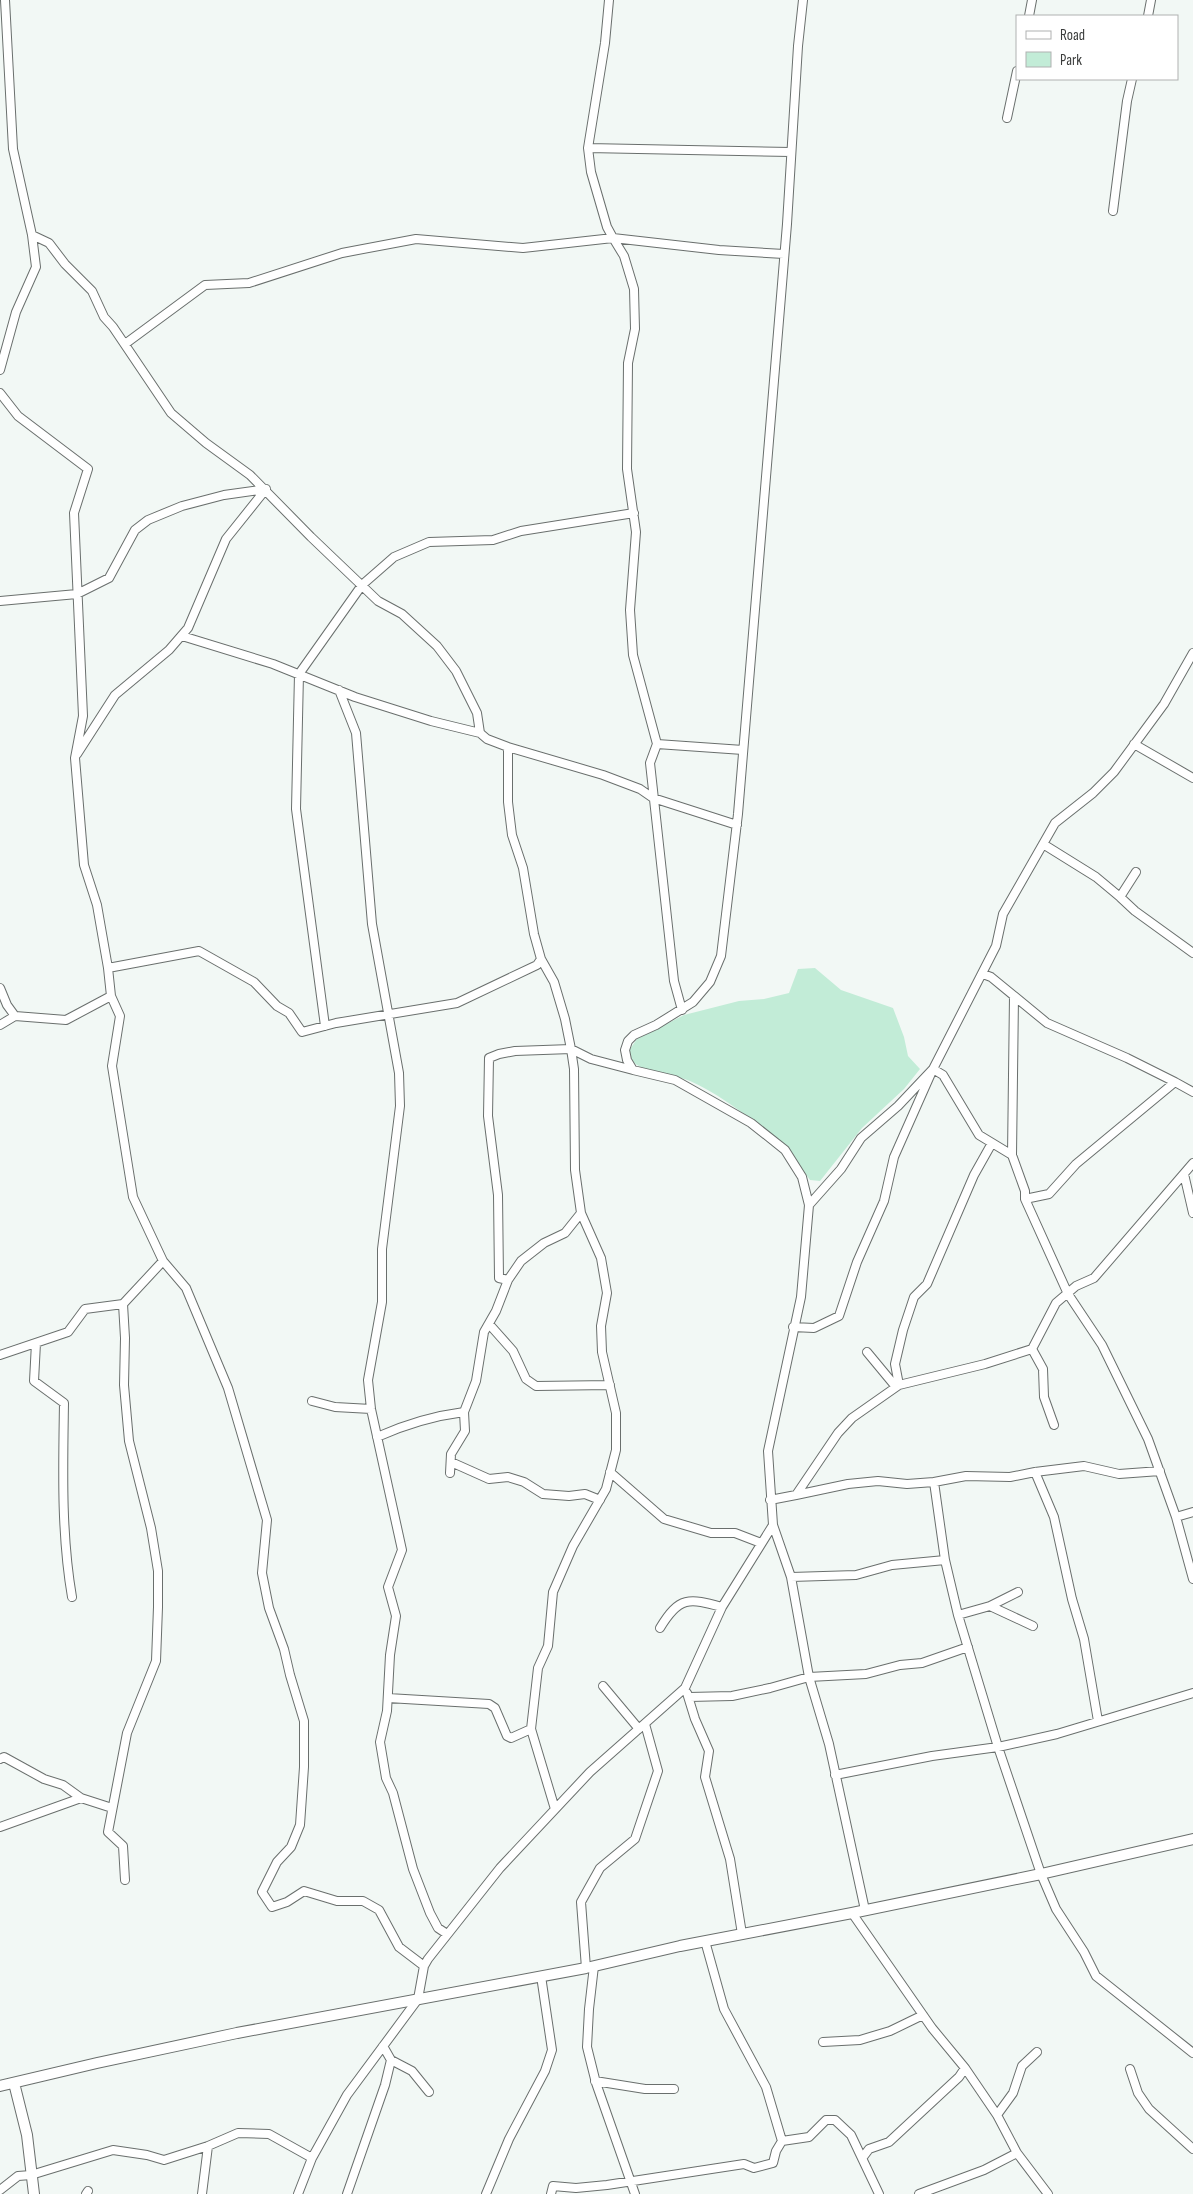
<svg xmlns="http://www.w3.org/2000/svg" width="1193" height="2194" font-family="'Sofia Sans Condensed',sans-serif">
<rect width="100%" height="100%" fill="#f2f8f5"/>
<path fill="#c2ecd7" d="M815,968L841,990L893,1008L904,1037L908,1056L920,1069L904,1089L862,1128L820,1181L810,1180C784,1142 732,1100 690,1081C669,1072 646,1076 630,1059V1049L637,1039L684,1015L739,1001L764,999L789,993L798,969Z"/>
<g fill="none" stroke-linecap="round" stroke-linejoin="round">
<g stroke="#6a6f6d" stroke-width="10">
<path id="street" d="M5,0L13,149L32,235L49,243L65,264L92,291L104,317L113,327L171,413L206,443L250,475L311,537L378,601L402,614L437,646L456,671L477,713L480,733L487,739L508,747V802L512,835L523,868L534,934L541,959L554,982L565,1019L571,1049L574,1069L575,1170L581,1213L601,1258L607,1293L601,1326L602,1352L616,1413V1450L606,1489L573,1546L553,1592L548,1646L538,1668L531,1729L555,1809
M609,0L605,43L588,148L591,172L607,227L613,238L719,250L784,254
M1029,16L1032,0
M1148,16L1151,0
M1007,118L1017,71
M588,148L791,152
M1113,211L1127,101L1132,79
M125,344L205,285L249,283L342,253L416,239L523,248L613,238L624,256L634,289L635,329L628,363L627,469L636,532L630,610L633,655L657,744L743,750
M0,370L16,312L36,267L32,235
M0,393L18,416L88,469L74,513L83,716L75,758L84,865L97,905L108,968
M0,601L77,594L109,578L135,530L148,520L182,506L224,495L266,489
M182,636L273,664L355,697L431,721L480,733
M339,690L356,733L372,924L399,1073L400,1106L382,1249V1302L368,1380L371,1409L402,1550L388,1587L396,1616L390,1655L387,1711L380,1742L386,1778L393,1793L413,1869L430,1913L438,1928L447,1934
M657,744L650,763L674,981L682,1010
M1134,744L1193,778
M508,747L603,775L640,789L653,798L737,825
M77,754L115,695L169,650L188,628L226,539L266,489
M1043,844L1096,877L1120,897
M1136,872L1120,897L1135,911L1193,953
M983,974L991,977L1047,1023L1127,1058L1175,1082
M0,988L7,1005L15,1016L0,1025
M111,996L108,968L199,951L254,982L277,1006L289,1013L302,1032L336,1023L457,1003L537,965L541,959
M15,1016L66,1020L111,996L120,1016L112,1066L133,1197L163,1261L186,1288L228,1388L267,1520L262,1573L269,1608L284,1649L290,1675L304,1721V1767L300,1825L291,1847L277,1862L262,1892L272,1907L287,1902L304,1891L337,1901H363L379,1910L399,1947L424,1966
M325,1026L296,809L299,674L362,585L394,557L429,542L493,540L521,531L634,513
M1012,1155L1014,996
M1184,1174L1193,1213
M1025,1199L1049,1194L1076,1164L1175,1082L1193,1092
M809,1205L841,1169L861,1138L898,1106L933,1069L996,946L1003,914L1055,823L1093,793L1114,772L1164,704L1193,653
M508,1280L499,1278L498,1195L488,1116L489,1058L499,1054L515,1051L571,1049L591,1059L633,1070
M123,1304L125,1338L124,1385L129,1441L151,1528L158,1571V1607L156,1661L127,1733L108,1832L123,1846L125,1880
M489,1324L513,1351L526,1379L536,1386L610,1385
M793,1327L814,1328L839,1316L857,1262L884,1201L894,1157L933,1069L943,1075L979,1135L1012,1155L1025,1191V1199L1068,1294L1102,1345L1148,1439L1176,1517L1193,1579
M36,1343L34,1381L64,1403C63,1468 61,1533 72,1597
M1032,1349L1043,1369L1044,1397L1054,1425
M867,1352L896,1387
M0,1355L68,1332L85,1309L123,1304L163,1261
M899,1385L895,1364L903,1330L914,1297L927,1284L974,1175L992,1143
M312,1401L335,1407L371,1409
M377,1437C406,1424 433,1416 464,1412
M451,1462L489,1479L508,1477L524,1482L543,1494L569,1496L585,1494L600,1500
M1160,1471L1119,1474L1084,1466L1035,1472L1010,1477L966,1476L934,1482L945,1560L958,1615L998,1747L1041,1874L1056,1909L1084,1952L1096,1976L1193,2053
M610,1472L664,1519L711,1533H735L761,1543
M1035,1472L1054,1517L1072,1599L1084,1639L1098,1721
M450,1473L451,1454L465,1431L464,1412L476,1381L484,1332L496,1311L508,1280L521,1261L544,1243L565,1233L581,1213
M796,1495L848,1484L878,1481L907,1484L934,1482
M770,1500L796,1495L838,1433L852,1418L899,1385L985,1364L1032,1349L1056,1303L1076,1286L1094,1278L1193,1163
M1176,1517L1193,1512
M773,1525L791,1577L809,1677L829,1744L865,1910
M791,1577L856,1575L892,1565L945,1560
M990,1606L1018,1592
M958,1615L990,1606L1033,1626
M660,1628C679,1596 689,1598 722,1607
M603,1686L639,1729
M687,1693L695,1719L709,1751L705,1777L730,1859L742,1934
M689,1697L732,1696L770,1688L809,1677L866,1674L900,1665L922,1663L968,1647
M388,1698L489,1704L495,1708L507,1736L511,1738L531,1729
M0,1759L4,1757L44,1779L63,1785L81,1798L112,1808
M835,1775L932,1756L998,1747L1057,1734L1193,1693
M0,1827L81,1798
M852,1913L932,2028L965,2068L997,2115L1017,2153L1048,2194
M594,1966L589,2009L587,2047L596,2083L635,2194
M586,1968L581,1902L600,1868L635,1839L658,1771L645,1724
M823,2042L860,2040L890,2031L923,2015
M391,2060L412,2071L429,2092
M1130,2069L1138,2093L1149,2109L1193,2149
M595,2081L645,2089H674
M997,2115L1013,2093L1022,2066L1037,2052
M782,2141L809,2137L826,2120H835L851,2135L879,2194
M863,2157L869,2149L889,2142L959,2077L965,2068
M0,2190L18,2176L31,2175L113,2150L147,2155L164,2160L208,2146L238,2133L269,2134L312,2158
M86,2194L88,2191
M202,2194L208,2146
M298,2194L312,2158L347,2095L418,1999L424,1966L428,1959L500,1868L590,1772L685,1688L722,1607L773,1525L768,1451L801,1297L809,1205L802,1177L785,1150L751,1123L675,1080L633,1070L627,1060L625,1050L628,1041L634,1035L656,1025L693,1002L710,982L721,956L738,814L787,224L798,46L803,0
M347,2194L385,2085L391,2060L383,2046
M486,2194L509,2139L545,2071L552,2050L541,1976
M551,2194L553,2186L576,2188L607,2185L744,2164L754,2168L773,2163L776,2151L782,2141L766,2087L724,2009L705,1941
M919,2194L984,2170L1017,2153"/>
</g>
<g stroke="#6a6f6d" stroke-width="12">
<path id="secondary" d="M14,2083L27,2135L34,2194
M0,2086L97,2063L237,2033L586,1968L680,1946L852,1913L1041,1874L1193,1839"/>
</g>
<use href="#street" stroke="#fff" stroke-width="8"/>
<use href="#secondary" stroke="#fff" stroke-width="10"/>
</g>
<rect x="1016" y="15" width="162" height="65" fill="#ffffff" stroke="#b0b1b1"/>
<rect x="1026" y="31" width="25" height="8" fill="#ffffff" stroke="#b0b1b1"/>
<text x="1060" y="40" font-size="15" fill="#3a3c3b">Road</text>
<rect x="1026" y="52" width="25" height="15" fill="#c2ecd7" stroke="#b0b1b1"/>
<text x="1060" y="65" font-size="15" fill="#3a3c3b">Park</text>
</svg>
